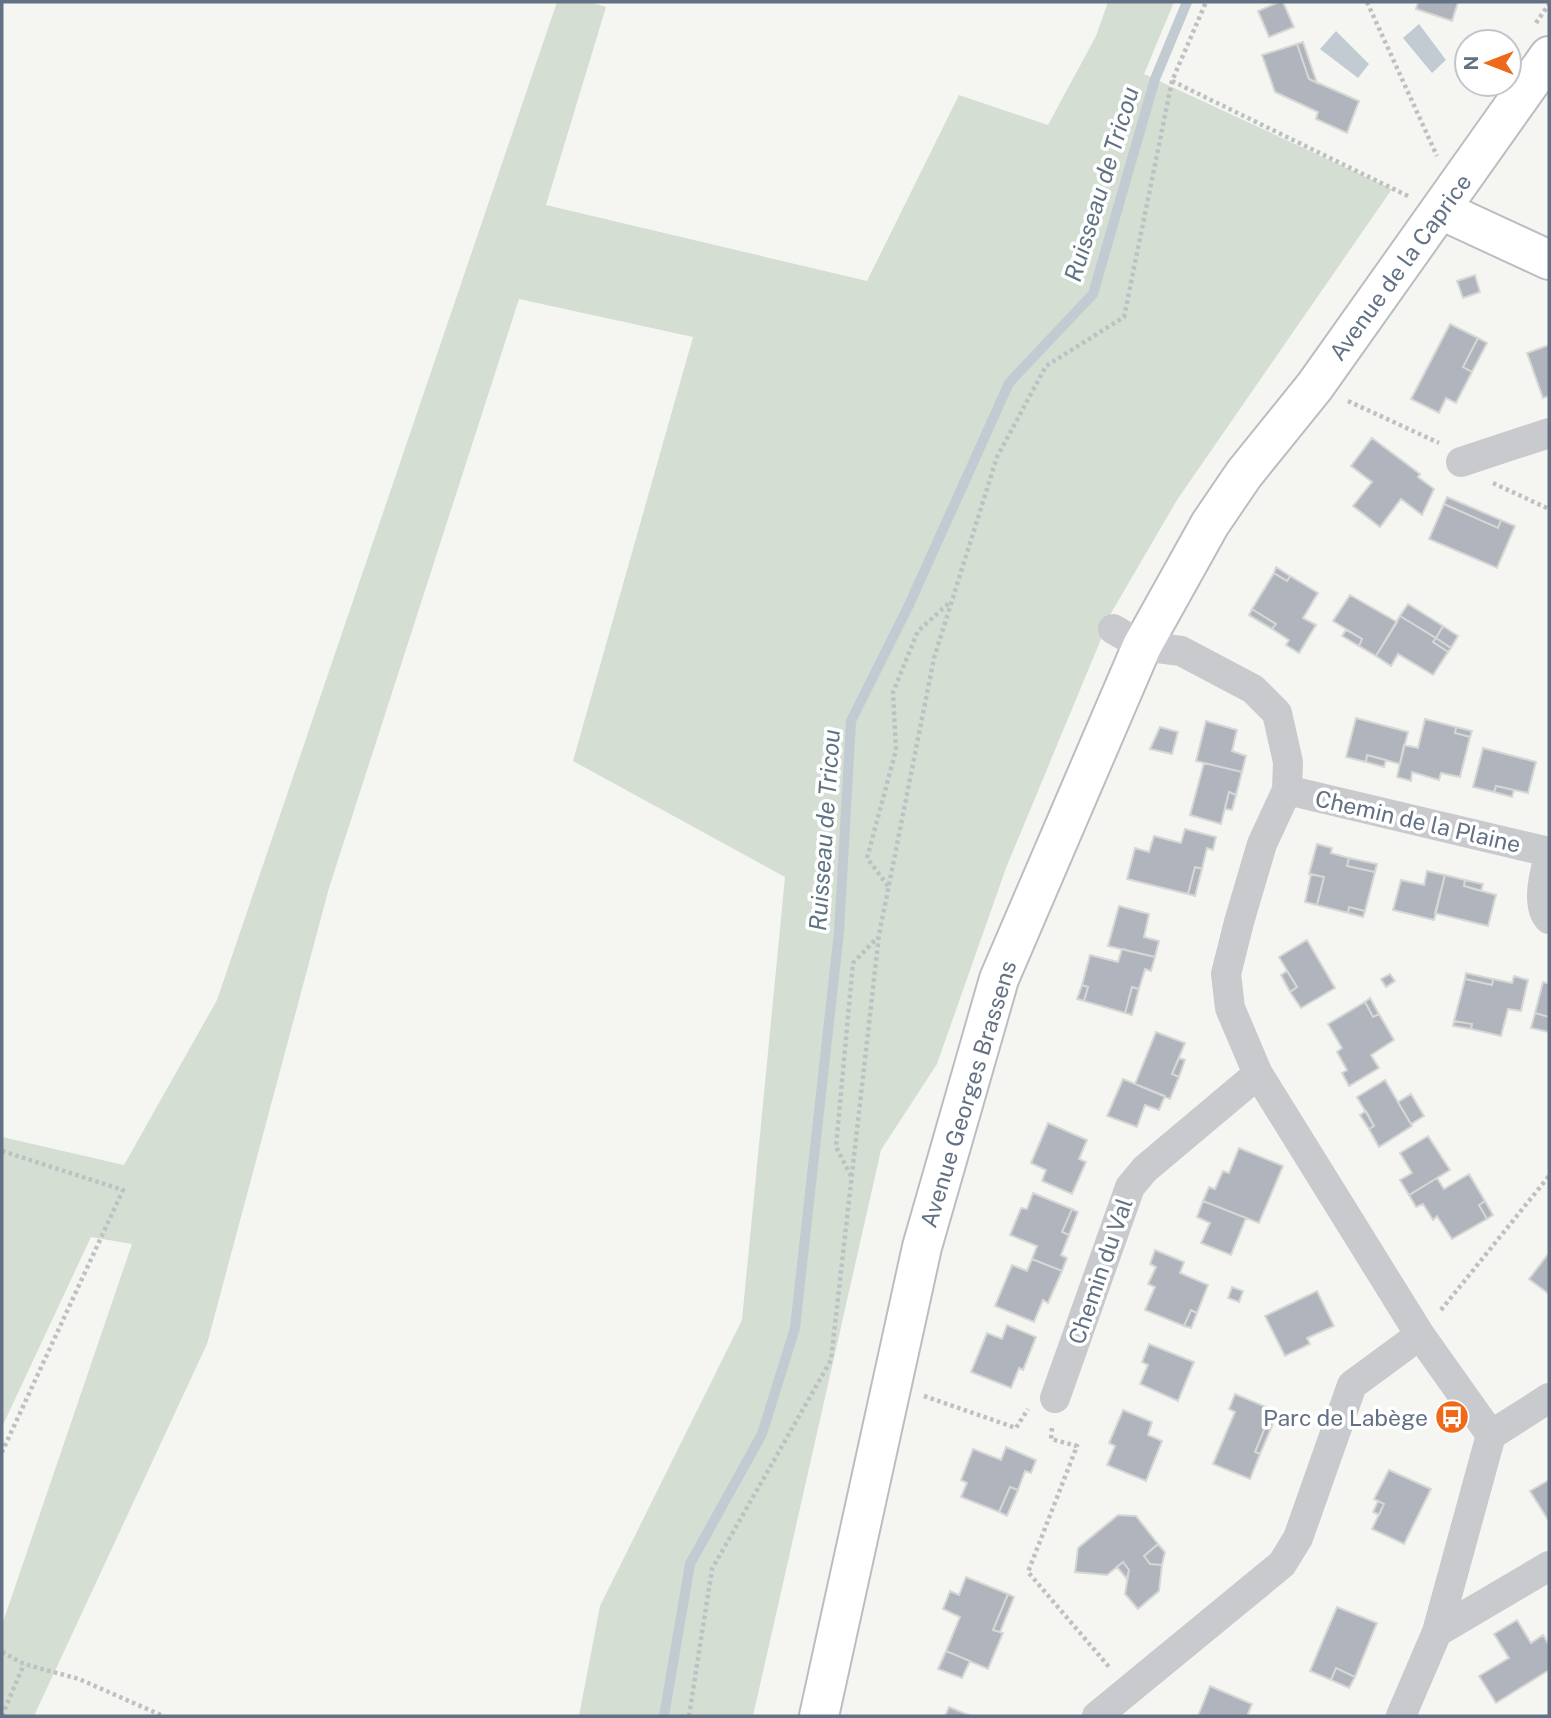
<svg xmlns="http://www.w3.org/2000/svg" width="1551" height="1718" font-family="'Public Sans',sans-serif">
<rect width="100%" height="100%" fill="#f5f6f2"/>
<path fill="#d5ded3" d="M557,2H589L606,7L546,205L867,281L959,95L1048,125L1096,36L1108,2H1174L1144,74L1392,189L1177,500L1110,615H1106L1100,626L1104,632L1006,868L937,1064L881,1150L753,1716H579L600,1606L742,1320L785,877L573,761L693,337L519,299L329,888L207,1344L34,1716H2V1625L132,1244L91,1237L2,1427V1137L124,1165L217,1000Z"/>
<path fill="#c3cbd2" d="M1419,24L1446,60L1432,73L1403,38Z
M1336,31L1369,64L1358,78L1320,49Z"/>
<g fill="none" stroke-linecap="round" stroke-linejoin="round">
<path stroke="#c3cbd2" stroke-width="10" d="M664,1716L690,1564L762,1434L795,1328L839,932L851,721L909,605L1009,383L1093,294L1155,79L1187,2"/>
</g>
<path fill="#b0b5bd" stroke="#d7d7d5" stroke-width="2" d="M1279,2H1283L1294,27L1269,37L1258,11Z
M1418,2H1458L1452,21L1416,9Z
M1303,42L1317,83L1309,79L1297,44Z
M1297,44L1309,79L1359,101L1347,133L1316,119L1318,112L1275,92L1262,55Z
M1475,275L1480,292L1463,298L1457,281Z
M1450,324L1478,338L1463,367L1472,372L1456,403L1446,398L1439,413L1411,399Z
M1478,338L1487,343L1472,372L1463,367Z
M1549,345V396L1543,398L1527,353Z
M1372,438L1420,474L1418,477L1434,489L1422,515L1401,499L1380,527L1353,506L1372,482L1351,466Z
M1447,497L1501,520L1498,528L1444,504Z
M1444,504L1498,528L1501,520L1515,526L1497,568L1429,539Z
M1276,567L1290,576L1287,581L1274,573Z
M1274,573L1287,581L1290,576L1318,593L1303,618L1316,625L1299,653L1286,645L1289,640L1272,629L1276,624L1252,609Z
M1350,595L1397,622L1376,656L1359,646L1362,639L1333,621Z
M1408,604L1443,626L1436,638L1400,616Z
M1252,609L1276,624L1272,629L1249,615Z
M1400,616L1436,638L1433,642L1448,652L1433,675L1398,654L1391,666L1376,656Z
M1443,626L1458,636L1451,648L1436,638Z
M1346,630L1362,639L1359,646L1342,636Z
M1436,638L1451,648L1448,652L1433,642Z
M1356,718L1408,732L1400,764L1367,755L1366,762L1346,757Z
M1425,719L1456,727L1455,733L1470,737L1460,777L1441,773L1439,780L1412,772L1411,781L1397,777L1404,745L1418,748Z
M1206,721L1237,730L1232,751L1246,756L1242,772L1196,761Z
M1160,727L1178,732L1172,754L1150,749Z
M1456,727L1472,731L1470,737L1455,733Z
M1483,748L1536,762L1528,793L1496,786L1494,792L1473,787Z
M1367,755L1386,760L1384,767L1366,762Z
M1204,763L1242,772L1236,795L1229,792L1221,824L1190,815Z
M1496,786L1514,790L1512,797L1494,792Z
M1229,792L1236,795L1232,810L1225,809Z
M1185,829L1216,837L1213,850L1207,848L1202,869L1195,867L1188,894L1127,879L1135,848L1149,852L1154,836L1181,843Z
M1317,844L1332,848L1331,853L1349,858L1347,866L1375,872L1365,911L1349,907L1348,913L1317,905L1324,877L1309,874Z
M1349,858L1377,864L1375,872L1347,866Z
M1195,867L1202,869L1195,896L1188,894Z
M1427,871L1445,875L1434,920L1393,910L1401,880L1424,885Z
M1311,874L1324,877L1317,905L1305,902Z
M1445,875L1465,880L1464,886L1496,895L1488,926L1435,913Z
M1465,880L1483,884L1481,891L1464,886Z
M1119,906L1149,914L1144,937L1159,941L1155,957L1108,946Z
M1349,907L1365,911L1363,917L1348,913Z
M1307,940L1335,988L1301,1008L1290,992L1297,987L1279,957Z
M1122,949L1155,957L1151,971L1145,969L1139,989L1132,987L1125,1013L1084,1001L1088,987L1082,985L1090,955L1118,962Z
M1287,971L1297,987L1290,992L1281,975Z
M1466,973L1493,979L1492,985L1465,979Z
M1390,974L1395,981L1386,987L1381,979Z
M1514,976L1528,980L1521,1011L1508,1009L1501,1036L1471,1029L1472,1024L1454,1021L1465,979L1492,985L1493,979L1512,983Z
M1543,982L1549,984V1017L1535,1013Z
M1082,985L1088,987L1084,1001L1077,999Z
M1132,987L1139,989L1132,1015L1125,1013Z
M1370,998L1379,1014L1373,1017L1365,1002Z
M1365,1002L1373,1017L1379,1014L1394,1040L1371,1055L1379,1068L1349,1086L1342,1073L1347,1070L1337,1052L1342,1048L1328,1024Z
M1535,1013L1549,1017V1032L1531,1028Z
M1454,1021L1472,1024L1471,1029L1453,1026Z
M1156,1032L1185,1043L1172,1074L1179,1077L1170,1099L1135,1084Z
M1179,1058L1185,1060L1179,1077L1172,1074Z
M1123,1079L1165,1096L1159,1110L1145,1105L1137,1127L1107,1116Z
M1385,1080L1412,1126L1379,1147L1369,1129L1374,1126L1357,1097Z
M1411,1094L1424,1116L1411,1124L1398,1102Z
M1366,1111L1374,1126L1369,1129L1360,1115Z
M1048,1123L1087,1140L1079,1159L1086,1162L1072,1194L1042,1181L1046,1170L1031,1163Z
M1428,1136L1450,1170L1409,1195L1400,1180L1412,1173L1400,1153Z
M1239,1148L1283,1166L1259,1223L1203,1201L1209,1187L1215,1189L1223,1171L1229,1173Z
M1469,1174L1485,1201L1479,1205L1487,1219L1452,1239L1437,1216L1433,1220L1423,1204L1416,1207L1409,1195L1437,1178L1444,1189Z
M1033,1193L1072,1209L1062,1232L1069,1235L1061,1255L1067,1258L1062,1271L1032,1259L1037,1246L1010,1235L1021,1208L1027,1209Z
M1203,1201L1246,1218L1231,1255L1201,1243L1210,1223L1197,1217Z
M1485,1201L1493,1215L1487,1219L1479,1205Z
M1072,1209L1078,1212L1069,1235L1062,1232Z
M1155,1250L1184,1262L1180,1273L1208,1285L1197,1313L1191,1310L1184,1326L1145,1310L1155,1287L1148,1284L1156,1267L1150,1264Z
M1549,1253V1294L1529,1279Z
M1032,1259L1062,1271L1048,1303L1043,1300L1034,1322L995,1306L1012,1265L1027,1271Z
M1232,1287L1243,1291L1239,1302L1228,1298Z
M1317,1291L1334,1326L1307,1338L1310,1344L1285,1356L1265,1316Z
M1191,1310L1197,1313L1191,1328L1184,1326Z
M1007,1325L1036,1337L1023,1370L1019,1368L1011,1388L971,1372L987,1333L1002,1339Z
M1149,1344L1194,1362L1178,1401L1140,1384L1148,1365L1142,1362Z
M1235,1394L1278,1412L1272,1426L1266,1425L1255,1452L1260,1454L1250,1479L1213,1464L1235,1412L1229,1409Z
M1451,1409L1458,1422L1450,1427L1443,1414Z
M1123,1410L1152,1422L1148,1435L1162,1441L1146,1481L1107,1465L1115,1446L1109,1443Z
M1266,1425L1272,1426L1260,1454L1255,1452Z
M1006,1447L1036,1460L1031,1473L1025,1471L1018,1490L1010,1487L999,1512L961,1497L967,1483L961,1480L973,1449L1001,1460Z
M1389,1470L1431,1489L1404,1544L1372,1529L1384,1504L1374,1499Z
M1549,1480V1519L1548,1520L1530,1491Z
M1010,1487L1018,1490L1007,1516L999,1512Z
M1378,1501L1384,1504L1379,1515L1373,1512Z
M1118,1515L1136,1516L1158,1544L1144,1556L1150,1564L1162,1565L1159,1591L1138,1609L1125,1594L1129,1570L1123,1562L1107,1575L1075,1572L1078,1548Z
M1158,1544L1165,1552L1162,1565L1150,1564L1144,1556Z
M1123,1562L1129,1570L1127,1579L1117,1567Z
M966,1577L1008,1594L993,1630L1003,1633L988,1669L946,1651L960,1617L943,1609L950,1591L959,1595Z
M1008,1594L1014,1597L1000,1632L993,1630Z
M1337,1607L1377,1623L1355,1677L1336,1668L1331,1680L1310,1671Z
M1517,1620L1531,1643L1543,1635L1549,1645V1670L1496,1703L1479,1676L1509,1658L1494,1634Z
M946,1651L970,1661L962,1678L938,1669Z
M1336,1668L1355,1677L1349,1688L1331,1680Z
M1210,1686L1252,1704L1247,1716H1198Z
M949,1707L971,1716H945Z"/>
<g fill="none" stroke-linecap="round" stroke-linejoin="round">
<g stroke="#babdc2" stroke-width="42">
<path id="secondary" d="M1441,210L1549,260
M819,1716L922,1247L999,979L1142,646L1210,524L1244,474L1315,386L1549,56"/>
</g>
<path stroke="#bfc0c3" stroke-width="4.5" stroke-dasharray="3.5 3.5" stroke-linecap="butt" d="M1367,2L1437,156
M1536,23L1549,4
M1172,81L1408,196
M1348,401L1439,443
M1493,483L1549,509
M888,886L867,858L896,750L893,692L918,631L949,603
M2,1151L123,1190L2,1452
M851,1176L836,1147L853,963L878,937
M1441,1310L1549,1176
M924,1396L1016,1428L1028,1409
M1052,1428L1051,1439L1077,1446L1028,1572L1110,1668
M2,1652L24,1664L79,1679L163,1716
M2,1716L24,1664
M689,1716L712,1569L831,1360L879,935L934,658L997,457L1046,366L1124,317L1172,81L1206,2"/>
<path stroke="#c8cace" stroke-width="30" d="M1461,462L1549,433
M1113,629L1142,646L1181,651L1253,689L1277,713L1288,762L1287,790L1262,844L1239,922L1226,974L1230,1008L1258,1074L1420,1335L1491,1435
M1287,790L1549,852
M1549,858C1544,874 1536,905 1549,919
M1055,1398L1130,1187L1145,1169L1258,1074
M1491,1435L1549,1398
M1437,1632L1549,1566
M1097,1716L1282,1564L1298,1538L1352,1385L1420,1335
M1401,1716L1437,1632L1491,1435"/>
<use href="#secondary" stroke="#fff" stroke-width="38"/>
</g>
<defs>
<g id="bus-disc" transform="scale(1.75)"><circle r="9.5" fill="#ee6a1a" stroke="#fff"/><path d="M-5-6H5V4H4V6H2V4H-2V6H-4V4H-5ZM-3.5-4V0h7V-4ZM-3.5 1.2v1.5H-2V1.2ZM2 1.2v1.5H3.5V1.2Z" fill="#fff"/></g>
</defs>
<g fill-rule="evenodd">
<use href="#bus-disc" x="1452" y="1417"/>
</g>
<g text-anchor="middle" dominant-baseline="central" stroke-width="7" stroke-linejoin="round" paint-order="stroke">
<g font-size="23" fill="#637185" stroke="#fff">
<text transform="translate(1400 267) rotate(-54)">Avenue de la Caprice</text>
<text transform="translate(1418 821) rotate(13)">Chemin de la Plaine</text>
<text transform="translate(968 1094) rotate(-73)">Avenue Georges Brassens</text>
<text transform="translate(1100 1271) rotate(-71)">Chemin du Val</text>
</g>
<g font-size="23" fill="#637185" stroke="#fff" text-anchor="end">
<text x="1428" y="1417">Parc de Labège</text>
</g>
<g font-size="24" font-style="italic" fill="#5f7382" stroke="#fff">
<text transform="translate(1101 184) rotate(-73)">Ruisseau de Tricou</text>
<text transform="translate(824 830) rotate(-86)">Ruisseau de Tricou</text>
</g>
</g>
<rect width="1551" height="1718" fill="none" stroke="#637185" stroke-width="7"/>
<g transform="translate(1488 63) rotate(270)"><circle r="33" fill="#ffffff" stroke="#c1c6ce" stroke-width="2"/>
<path d="M0-5L12 26L0 18L-12 26Z" fill="#ee6a1a"/>
<text y="-10" font-size="19" font-weight="bold" text-anchor="middle" fill="#637185">N</text>
</g>
</svg>
